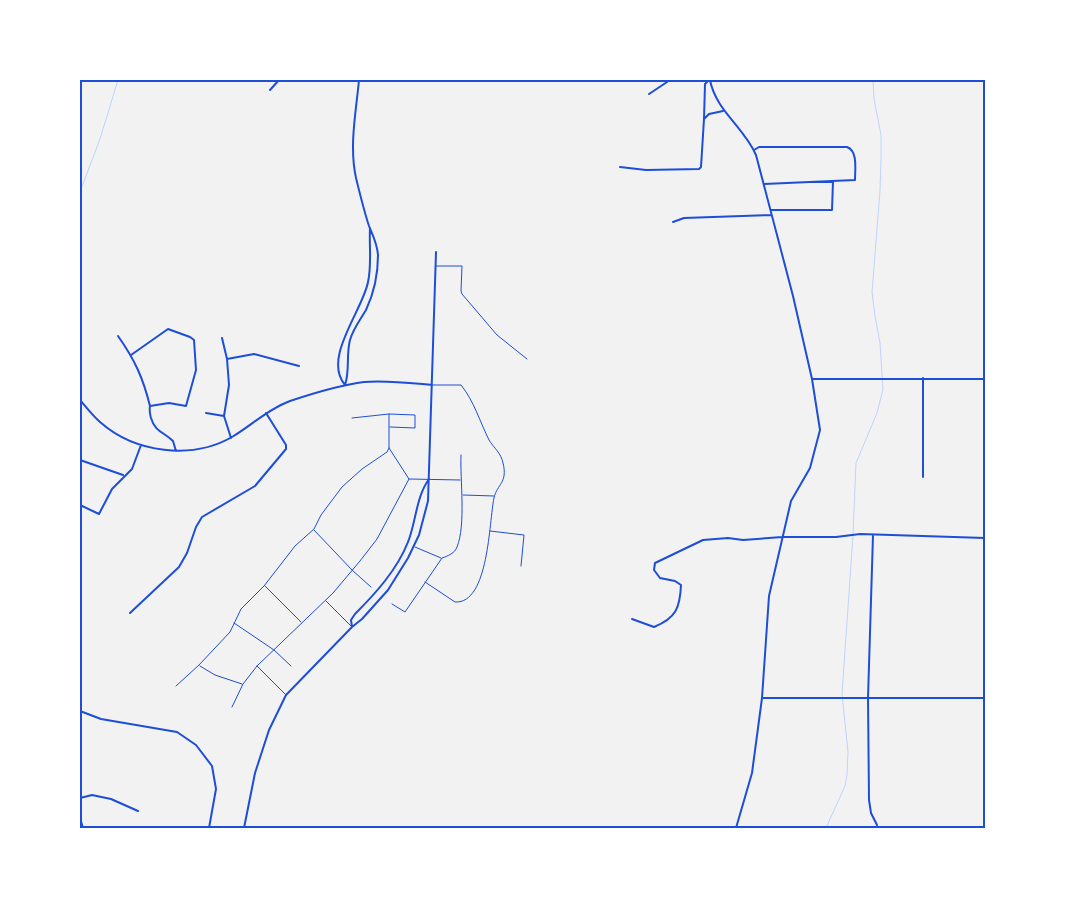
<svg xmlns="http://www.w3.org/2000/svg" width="1065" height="908" font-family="Helvetica,sans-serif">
<rect width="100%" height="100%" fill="#f2f2f2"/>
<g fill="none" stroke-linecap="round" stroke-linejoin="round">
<path stroke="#bfd3fe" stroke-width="1" d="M80,192L100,139L118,80
M826,828L845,786L847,775L848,752L842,694L853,535L856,463L877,413L883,389L880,343L875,316L872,292L880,191L881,158V135L874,99L873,80"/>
<path stroke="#1d4ed8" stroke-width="1" d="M436,266H462L461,291L462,294L497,335L527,359
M352,418L389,414L415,415V428L390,427
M409,479L460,480
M463,495L494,496
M314,530L352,570L371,587
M490,531L524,535L521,566
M415,547L441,558
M425,582L455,602C489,604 489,521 494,498C497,484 508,483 503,463C501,453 494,448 489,440C480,422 474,401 461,385H432
M265,586L301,622
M326,601L351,626
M392,604L405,612L442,558C448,556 455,553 457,547C466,525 460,480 461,455
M234,623L274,650L291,666
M200,666L215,675L242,684
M257,666L286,695
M176,686L199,665L230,632L241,609L264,586L295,546L314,529L321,515L342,487L362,469L387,452L389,448
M232,707L243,684L257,666L333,593L360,561L377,539L409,479L389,448V414"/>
<path stroke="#1d4ed8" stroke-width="2" d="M710,80C716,111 744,127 756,155L793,296L812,379L820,430L810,468L791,501L769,596L762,698L752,773L736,828
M270,90L279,80
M649,94L670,80
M704,119L705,84L709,80
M754,150L759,147H847C858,151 855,169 855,180L764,184
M620,167L646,170L699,169L701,167L704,119L709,114L723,111
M771,210H832L833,181
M673,222L684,218L771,215
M118,336C135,360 143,378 150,406C149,411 150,414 151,418C155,432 164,432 173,441L176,451
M222,338L227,359L229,385L224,416L231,438
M131,355L168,329L190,337L194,340L196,370L186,406L169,403L150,406
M227,359L254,354L299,366
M812,379H985
M345,385C350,371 346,355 350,340C353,329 360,320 366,310C374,293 378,274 378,255C377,243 373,236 369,226C364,211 360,194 356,178C349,146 356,112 359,80
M345,385C322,358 363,310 368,282C372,264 369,246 370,228
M80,400C86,407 93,416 100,422C135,453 192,460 232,437C252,425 268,409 290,401C314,393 339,385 364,382C386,380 410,383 432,385
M206,413L224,416
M80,460L123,475
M923,477V378
M80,505L99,514L112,489L132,469L141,445
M873,535L868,698L869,800L871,813L877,825
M130,613L179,567L187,553L196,527L202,517L255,486L286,449V445L266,413
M632,619L654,627C676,618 680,608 681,585L675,581L660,578L654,570L655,563L703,540L728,538L743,540L782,537H836L860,534L985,538
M352,627L351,620L355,614C375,594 397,570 408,542C416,522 416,497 429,479
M762,698H985
M80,711L101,719L177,732L196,745L212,766L216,789L209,828
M80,798L92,795L111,799L138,811
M80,818L83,828
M244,828L255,773L269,730L286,695L352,627L362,619L388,590L408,558L419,535L428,501L436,252"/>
</g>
<rect width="1065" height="908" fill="none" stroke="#ffffff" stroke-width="162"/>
<rect x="81" y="81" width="903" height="746" fill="none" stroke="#1d4ed8" stroke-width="2"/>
</svg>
